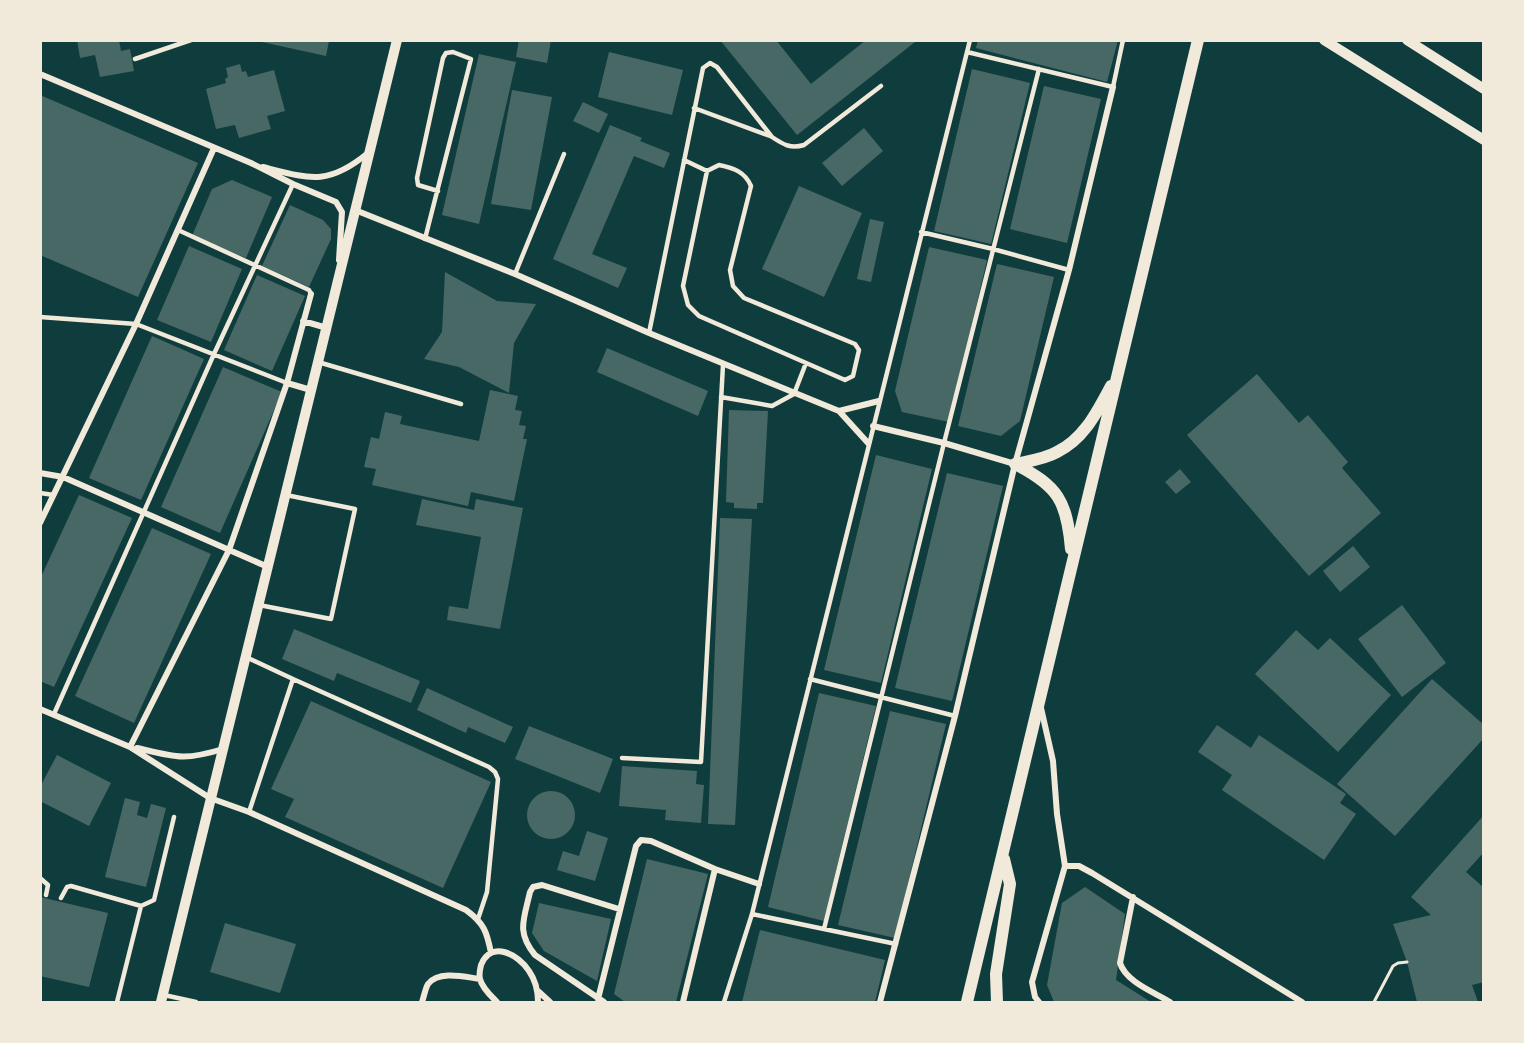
<svg xmlns="http://www.w3.org/2000/svg" width="1524" height="1043" font-family="Commissioner,sans-serif">
<rect width="100%" height="100%" fill="#0f3d3e"/>
<path fill="#486865" d="M77,40H119L121,51L130,49L134,71L100,77L95,55L80,58Z
M253,40H326L329,41L326,56Z
M519,40H551L547,63L516,57Z
M720,40H776L811,84L866,40L915,42L797,135Z
M978,40H1118L1107,82L976,48Z
M609,52L683,70L672,115L598,97Z
M479,54L516,62L479,224L442,215Z
M240,64L242,72L246,71L248,77L274,70L285,111L267,116L271,129L239,138L235,125L216,129L206,89L226,83L225,79L228,77L226,68Z
M972,69L1030,83L991,244L934,231Z
M1044,86L1101,99L1067,243L1010,229Z
M512,90L552,97L531,210L491,204Z
M40,95L198,163L138,297L40,255Z
M583,102L608,114L599,133L573,121Z
M610,125L642,138L640,141L670,153L664,168L634,156L592,254L627,268L618,288L553,259Z
M864,128L883,151L842,186L822,163Z
M232,180L272,197L246,258L192,236L212,189Z
M799,186L862,213L824,297L762,269Z
M290,205L323,220L331,229V239L309,287L262,266Z
M870,219L884,222L871,282L857,279Z
M189,246L242,269L211,342L157,320Z
M929,247L987,260L949,422L902,412L895,391Z
M997,264L1054,277L1020,421L1001,436L958,426Z
M445,272L497,301L536,304L514,343L509,393L459,367L424,359L442,332Z
M257,275L305,296L272,371L224,350Z
M152,336L204,359L141,500L89,478Z
M607,348L708,391L698,416L597,372Z
M223,367L282,392L220,533L161,507Z
M1257,374L1299,423L1308,415L1348,462L1342,468L1381,513L1309,576L1187,435Z
M490,390L518,396L515,410L522,411L519,425L526,426L523,439H527L514,501L471,492L468,506L372,485L376,469L364,467L371,437L379,439L385,412L402,416L400,424L479,441Z
M729,410L768,411L763,503H757V509L734,508V503L726,502Z
M876,455L932,469L881,683L824,670Z
M1180,469L1191,482L1176,494L1165,482Z
M947,473L1003,486L952,701L895,688Z
M79,495L132,518L54,687L40,681V579Z
M422,499L474,510L476,499L523,508L500,629L447,620L449,606L468,609L481,537L416,525Z
M720,518L752,519L735,825L708,824Z
M152,528L211,554L134,723L75,696Z
M1353,546L1370,567L1340,592L1323,571Z
M1402,605L1446,663L1402,697L1358,639Z
M294,629L420,681L411,703L337,673L334,681L282,659Z
M1296,630L1318,650L1330,638L1391,695L1338,752L1255,674Z
M1432,679L1484,725V738L1395,836L1337,784Z
M427,688L513,727L505,743L468,727L466,733L417,710Z
M819,693L876,706L824,921L768,907Z
M311,701L491,782L443,888L285,817L294,799L271,789Z
M890,711L946,724L895,938L838,925Z
M1217,725L1251,748L1259,735L1346,794L1340,803L1356,814L1324,860L1222,790L1232,775L1198,752Z
M529,726L613,759L600,793L515,759Z
M57,755L111,783L89,826L40,801V787Z
M622,766L697,771L696,784L704,785L701,823L665,820L666,810L619,806Z
M527 815a24 24 0 1 1 48 0a24 24 0 1 1-48 0Z
M125,798L140,802L137,815L147,818L151,804L166,808L146,887L105,877Z
M1484,815V852L1466,872L1482,886L1484,896V982L1472,985L1478,1002H1417L1407,962L1393,924L1431,915L1411,897Z
M587,831L608,838L595,881L557,870L563,851L579,856Z
M647,859L708,874L676,1002H625L614,994Z
M1085,887L1125,914L1116,980L1151,1002H1054L1047,985L1062,903Z
M40,897L108,913L89,987L40,976Z
M539,903L611,919L597,981L544,951L532,933Z
M225,923L296,944L280,993L210,972Z
M760,930L885,960L875,1002H742Z"/>
<g fill="none" stroke-linecap="round" stroke-linejoin="round">
<path stroke="#f1e9da" stroke-width="3" d="M1374,1002L1393,966L1398,963L1407,962"/>
<path stroke="#f1e9da" stroke-width="4.5" d="M967,52L1113,87L1123,40
M135,59L191,40
M694,108L770,136
M684,160L707,171
M719,165C734,168 745,172 751,186L730,270L733,286L744,298L855,344L859,350L853,376L845,380L699,316L688,305L683,286L707,171Z
M178,230L309,290L311,294
M921,232L993,249L1069,270
M425,239L429,223L471,59L453,52L446,53L443,58L417,178L418,185L438,191
M515,274L564,154
M40,317L136,324L287,383
M649,333L703,68L710,63L717,67L772,137C784,145 791,149 804,145L881,86
M318,362L461,404
M721,397L772,406L794,394L806,363
M40,493L54,495
M259,605L331,619L355,509L286,495
M246,657L293,679L249,812
M293,679L489,767L495,772L498,779L487,892L478,919
M810,679L955,716
M54,714L214,354L293,184
M622,758L701,762L723,365
M40,878L48,885L46,895
M61,898L67,887L71,886L141,906L154,900L174,817
M752,914L896,944
M824,929L944,443L1039,69
M164,995L196,1002
M117,1002L141,906
M724,1002L752,914L970,40"/>
<path stroke="#f1e9da" stroke-width="6" d="M40,74L251,163L293,184L336,202L342,212L339,260
M263,167C310,179 328,186 368,153
M355,210L515,274L649,333L839,411L868,443
M303,321L327,328
M287,383L311,390
M839,411L879,401
M873,426L944,443L1015,464
M40,473L63,477L268,567
M40,523L136,324L214,148
M40,709L130,747L210,798L249,812L466,910C484,923 487,932 491,953
M130,747L229,550L287,383L311,294
M137,748C175,757 184,761 223,749
M1065,866H1079L1092,873L1302,1002
M1133,897L1120,963C1126,982 1154,992 1170,1002
M538,991L550,1002
M598,999L636,846L641,840L651,841L715,869L759,884
M422,1002C424,997 425,989 428,984C439,970 465,977 480,979
M497,1002C491,996 482,988 480,979C479,975 480,969 481,965C491,939 519,955 529,971C536,981 538,991 538,1002
M604,1002L535,955C516,932 524,919 530,892L533,887L542,885L619,909
M683,1002L715,869
M880,1002L955,716L1015,464L1069,270L1113,87
M1039,1002L1035,997L1032,982L1065,866L1057,814L1053,761L1041,708"/>
<path stroke="#f1e9da" stroke-width="10" d="M1324,40L1484,140
M1407,40L1484,89
M161,1002L397,40"/>
<path stroke="#f1e9da" stroke-width="12" d="M1015,464C1029,461 1045,459 1057,452C1084,439 1097,412 1111,386
M1015,464C1058,486 1067,501 1071,549
M967,1002L1198,40
M997,1002L996,974L1010,884L1004,859"/>
</g>
<rect width="1524" height="1043" fill="none" stroke="#f1e9da" stroke-width="84"/>
</svg>
